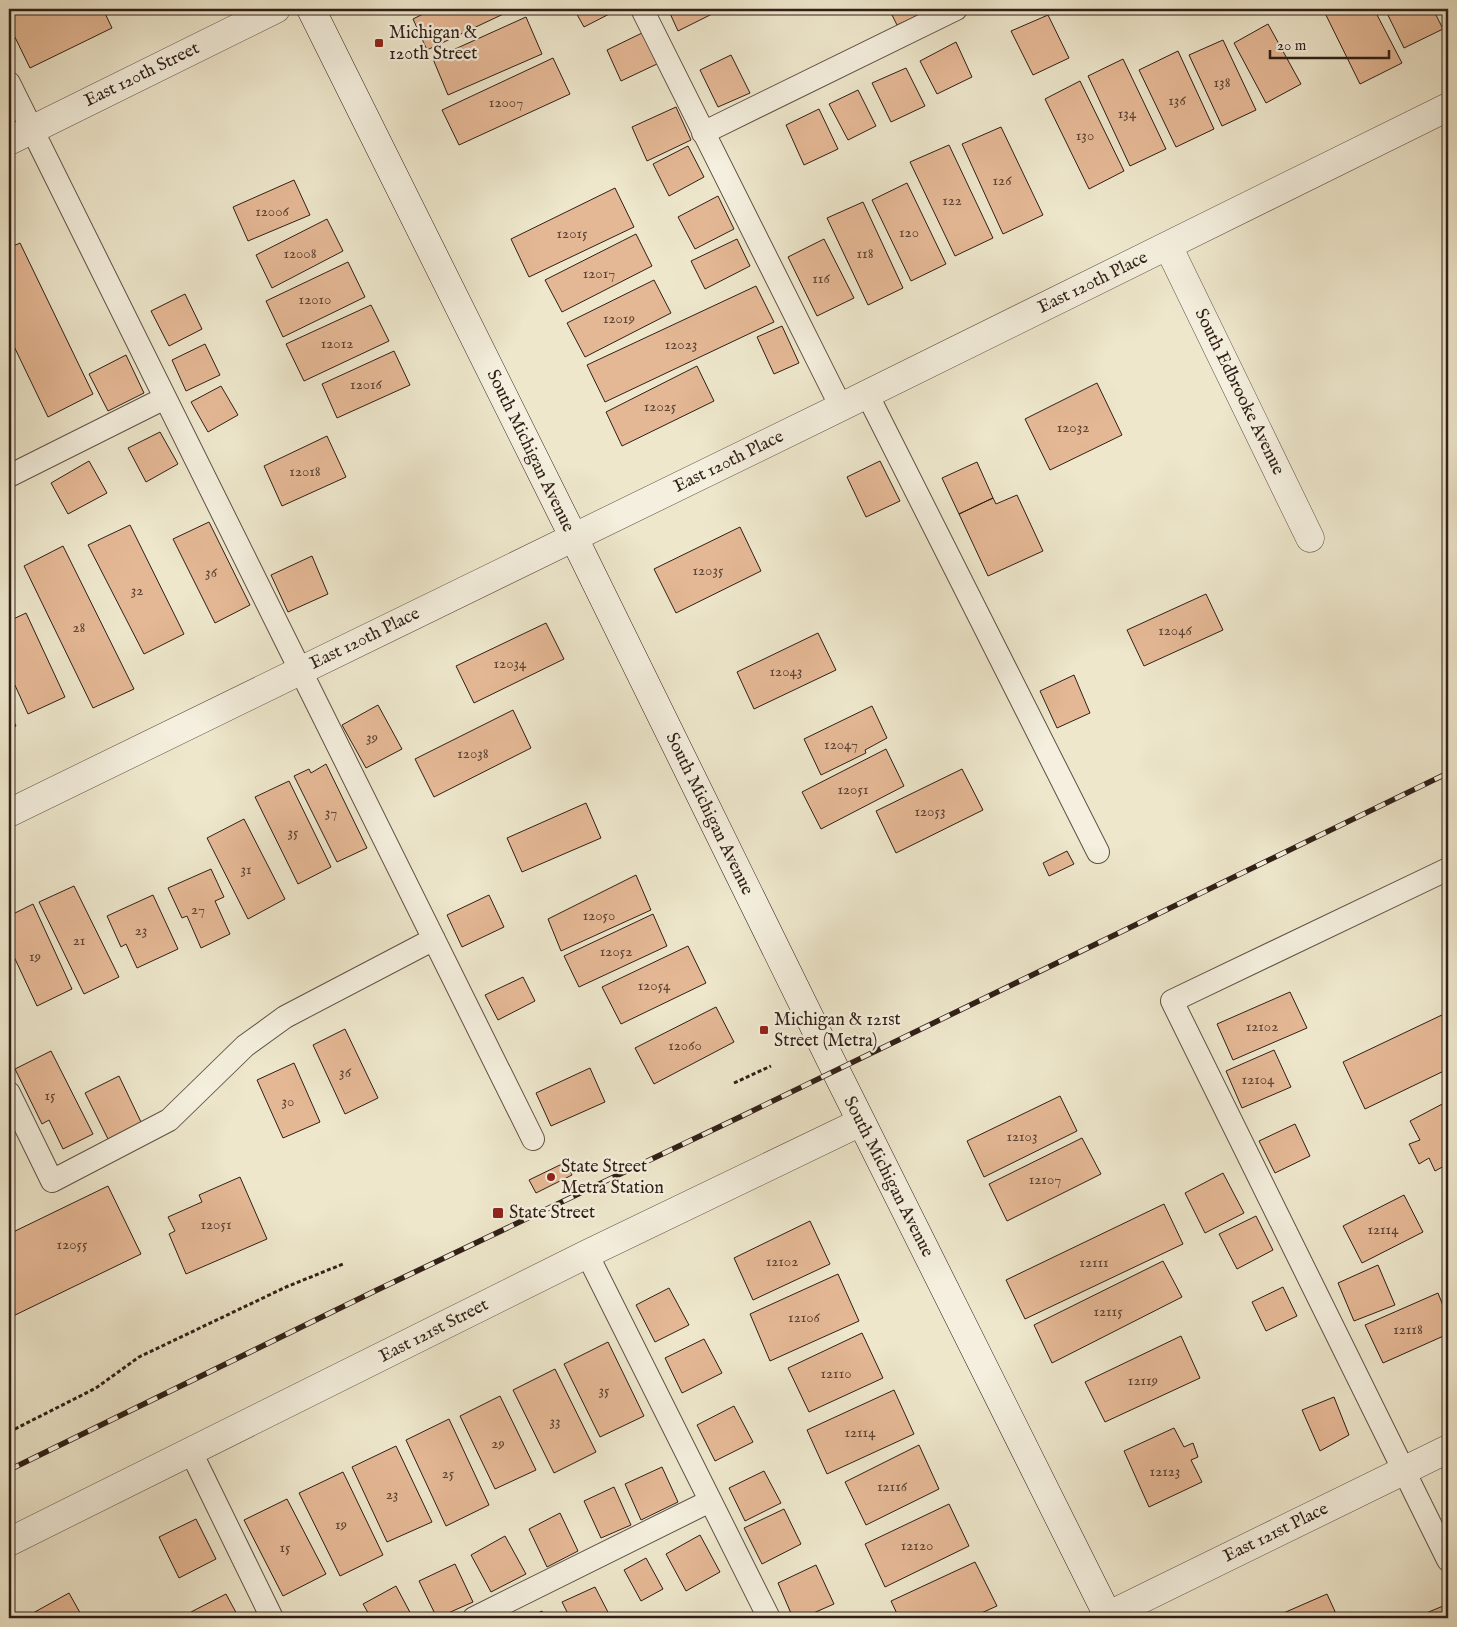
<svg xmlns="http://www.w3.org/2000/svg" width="1457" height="1627" font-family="'IM FELL English',serif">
<rect width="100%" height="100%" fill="#eee7cc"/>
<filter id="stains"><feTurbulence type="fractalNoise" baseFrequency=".004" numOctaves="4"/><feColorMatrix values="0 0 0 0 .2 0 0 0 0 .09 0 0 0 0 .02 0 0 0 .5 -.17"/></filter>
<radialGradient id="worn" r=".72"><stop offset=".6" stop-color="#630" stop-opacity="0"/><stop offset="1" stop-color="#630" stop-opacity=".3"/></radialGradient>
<path fill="#e5b895" stroke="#301f17" d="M9,9H103L112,28L30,68L9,25Z
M433,9H514L427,50L413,19Z
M574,9H619L584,27Z
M668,9H709L712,14L678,31Z
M889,9H932L897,25Z
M1323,9H1374L1402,63L1360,84Z
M1385,9H1433L1443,29L1404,48Z
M1048,15L1069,58L1033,75L1011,31Z
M526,17L542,54L448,95L433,59Z
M1268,24L1301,84L1266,103L1234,43Z
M642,33L657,64L621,81L607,50Z
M1223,40L1256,110L1222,126L1189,55Z
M956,42L972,77L937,94L920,61Z
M1178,51L1214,129L1176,147L1139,70Z
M731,55L750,93L718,107L700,70Z
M553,58L570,94L459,145L442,110Z
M1123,59L1166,149L1130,166L1088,76Z
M906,68L925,106L891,122L872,83Z
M1080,81L1124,171L1089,189L1045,99Z
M858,90L876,126L848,140L829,104Z
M676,107L691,140L647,161L632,127Z
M819,109L838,149L804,165L786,125Z
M1001,127L1043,215L1003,234L962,144Z
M949,145L993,238L955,256L910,162Z
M688,146L704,177L669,196L653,164Z
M294,180L310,215L248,241L233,207Z
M907,183L946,264L911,281L872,200Z
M615,188L634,227L529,277L511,239Z
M718,196L734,229L695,249L678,217Z
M863,202L903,288L868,305L827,218Z
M327,219L343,251L272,288L256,255Z
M636,234L652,266L562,312L545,280Z
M737,239L750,266L705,289L691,261Z
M824,239L854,298L817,316L788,257Z
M20,243L93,394L48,417L9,336V248Z
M348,262L365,297L283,337L266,301Z
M654,280L671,313L585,357L567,323Z
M756,286L774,322L605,402L587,365Z
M185,294L202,329L169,346L151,311Z
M371,305L389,341L304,381L286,344Z
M782,326L799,363L774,374L757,337Z
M205,344L220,375L186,391L172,360Z
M394,351L410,385L337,418L322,384Z
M126,355L144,393L108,411L89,374Z
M697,366L714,401L622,446L606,412Z
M1097,383L1122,435L1050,470L1025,419Z
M221,386L238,415L208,432L191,402Z
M160,432L178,464L146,482L128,448Z
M327,436L346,477L282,506L264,466Z
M89,461L107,493L68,514L51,483Z
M880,461L900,501L866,517L847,477Z
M977,462L993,498L959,514L942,478Z
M1017,495L1043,551L988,576L959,514L993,498L996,504Z
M209,522L250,605L215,623L173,539Z
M130,525L184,634L144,654L88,545Z
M740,527L761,571L676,613L654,569Z
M63,546L134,689L93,708L24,566Z
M312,556L328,594L288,612L271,575Z
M1206,594L1223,630L1144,666L1127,630Z
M26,613L65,697L28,714L9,672V621Z
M546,623L564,659L474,703L456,666Z
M818,633L836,670L754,709L737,672Z
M1074,675L1090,713L1057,728L1040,691Z
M378,705L402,749L366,768L342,725Z
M872,706L887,738L865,750L866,753L821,775L804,739Z
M513,710L531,748L434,797L415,759Z
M9,712L16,726L9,730Z
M886,749L904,786L821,829L802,792Z
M326,764L367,848L337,862L294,776L309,769L311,773Z
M962,769L983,810L896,853L876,811Z
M289,781L331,867L298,884L255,797Z
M586,803L601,838L522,872L507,838Z
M244,819L285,899L248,919L207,838Z
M1067,851L1074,864L1049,876L1043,863Z
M211,869L224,897L215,901L230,934L201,948L187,916L182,918L168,888Z
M636,875L651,910L561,951L548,919Z
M74,886L119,977L84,994L39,902Z
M153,895L178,949L137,968L126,944L121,947L107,916Z
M489,895L504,927L462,947L447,915Z
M33,904L72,989L37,1006L9,946V916Z
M653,914L667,946L579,987L564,956Z
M688,946L706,983L621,1024L602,987Z
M523,977L535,1001L498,1020L485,995Z
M1290,992L1307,1028L1233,1060L1217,1024Z
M716,1007L734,1042L654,1084L635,1048Z
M1444,1014L1448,1023V1069L1365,1109L1343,1062Z
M345,1029L378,1098L345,1114L313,1045Z
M1274,1050L1291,1087L1242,1108L1226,1071Z
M51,1051L93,1134L63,1149L49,1120L42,1124L15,1069Z
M294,1063L320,1122L283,1138L257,1080Z
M590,1068L605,1102L551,1126L536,1093Z
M119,1076L141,1122L108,1139L85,1093Z
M1060,1096L1077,1131L984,1177L967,1141Z
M1448,1101V1164L1435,1171L1429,1158L1419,1164L1409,1144L1420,1140L1410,1121Z
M1295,1124L1310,1156L1275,1173L1259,1141Z
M1082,1138L1101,1174L1007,1221L989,1184Z
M566,1162L572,1175L536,1193L529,1180Z
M1223,1173L1244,1213L1205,1233L1185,1193Z
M240,1177L267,1239L186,1274L169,1234L175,1231L168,1217L202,1202L199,1195Z
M108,1186L141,1254L9,1318V1234Z
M1404,1195L1423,1232L1362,1263L1343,1226Z
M1164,1204L1183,1244L1025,1319L1006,1280Z
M1256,1216L1273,1250L1237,1269L1219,1234Z
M810,1221L830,1264L753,1300L734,1258Z
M1163,1261L1182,1297L1052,1363L1034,1325Z
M1378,1265L1395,1305L1354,1321L1338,1283Z
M838,1274L859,1321L770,1361L750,1314Z
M1283,1287L1297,1316L1266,1331L1252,1302Z
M669,1288L689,1325L655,1342L636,1305Z
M1438,1293L1448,1318V1334L1383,1363L1365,1325Z
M862,1333L883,1378L809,1412L788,1368Z
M1181,1336L1200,1378L1105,1422L1085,1382Z
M704,1339L722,1373L682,1393L665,1358Z
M608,1342L644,1416L600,1437L564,1364Z
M555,1369L596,1452L554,1473L513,1390Z
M894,1390L914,1434L827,1474L807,1430Z
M500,1396L536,1470L495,1489L460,1416Z
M1334,1397L1349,1435L1320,1451L1302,1410Z
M734,1406L753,1442L715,1461L697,1425Z
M449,1419L489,1505L446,1526L406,1440Z
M1174,1428L1184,1447L1193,1443L1198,1457L1191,1460L1202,1482L1149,1507L1124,1451Z
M919,1445L939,1489L866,1525L845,1482Z
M396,1446L432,1522L387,1542L352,1467Z
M662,1467L678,1502L641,1520L625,1484Z
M764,1471L781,1503L745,1521L729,1488Z
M343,1472L383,1555L340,1576L299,1493Z
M614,1487L631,1525L601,1538L584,1501Z
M287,1499L326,1574L283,1596L244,1520Z
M949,1504L969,1546L885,1587L865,1544Z
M784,1509L801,1544L762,1564L744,1528Z
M560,1513L578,1551L547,1567L529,1529Z
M196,1519L216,1559L179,1578L159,1537Z
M700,1535L720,1572L686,1591L666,1554Z
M505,1536L526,1574L491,1592L471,1555Z
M646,1558L663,1589L641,1601L624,1570Z
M975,1562L997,1606L970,1618H899L891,1601Z
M455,1564L473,1602L437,1618L419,1581Z
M816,1565L834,1604L802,1618H793L778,1583Z
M396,1586L413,1618H371L363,1604Z
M595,1587L611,1618H570L562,1602Z
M69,1593L83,1618H24Z
M226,1594L239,1618H194L191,1612Z
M1327,1594L1338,1618H1272Z
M1448,1604V1618H1414Z
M542,1611L546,1618H528Z
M739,1614L742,1618H731Z"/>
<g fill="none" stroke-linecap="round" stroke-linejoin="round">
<g stroke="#605144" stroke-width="24">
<path id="lane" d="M642,9L841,407
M9,83L533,1139
M703,133L956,9
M867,394L1098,852
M9,476L165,398
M1448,869L1172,1001L1448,1560
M9,1093L52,1181L169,1120L245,1046L285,1017L434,939
M587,1254L769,1618
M191,1452L272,1618
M474,1618L710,1501"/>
</g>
<g stroke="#605144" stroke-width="29">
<path id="street" d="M9,141L276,9
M1168,246L1310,538
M9,813L841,407L1448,107
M9,1542L587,1254L861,1122
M1103,1618L1448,1449"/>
</g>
<g stroke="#301f17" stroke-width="29">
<path id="secondary" d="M311,9L574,538L835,1069L1109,1618"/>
</g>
<path stroke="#301f17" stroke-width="3" stroke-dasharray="4 2.5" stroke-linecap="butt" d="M734,1083L771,1066
M9,1432L96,1388L139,1357L286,1287L343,1264"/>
<use href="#lane" stroke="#f4efde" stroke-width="22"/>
<use href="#street" stroke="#f4efde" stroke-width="28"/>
<use href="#secondary" stroke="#f4efde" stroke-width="28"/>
<g stroke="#301f17" stroke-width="5.5">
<path id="rail" d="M9,1470L377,1290L742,1116L1448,773"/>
</g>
<use href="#rail" stroke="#f4efde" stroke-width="4" stroke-dasharray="11" stroke-linecap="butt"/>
</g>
<g fill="#8f2418" stroke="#f4efde" stroke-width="2">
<rect x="374" y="38" width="10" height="10" rx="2.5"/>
<rect x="759" y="1025" width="10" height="10" rx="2.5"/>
<circle cx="551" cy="1177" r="5"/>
<rect x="492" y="1207" width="12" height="12" rx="2.5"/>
</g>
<g text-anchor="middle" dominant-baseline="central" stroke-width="4.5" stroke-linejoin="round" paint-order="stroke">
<g font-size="15" fill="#5d4536">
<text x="1222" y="82">138</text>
<text x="1177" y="100">136</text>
<text x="506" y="102">12007</text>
<text x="1127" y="113">134</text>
<text x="1085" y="135">130</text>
<text x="1002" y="180">126</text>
<text x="952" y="200">122</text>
<text x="272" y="211">12006</text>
<text x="909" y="232">120</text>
<text x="572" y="233">12015</text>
<text x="300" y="253">12008</text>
<text x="865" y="253">118</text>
<text x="599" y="273">12017</text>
<text x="821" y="278">116</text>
<text x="315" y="299">12010</text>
<text x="619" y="318">12019</text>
<text x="337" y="343">12012</text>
<text x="681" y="344">12023</text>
<text x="366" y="384">12016</text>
<text x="660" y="406">12025</text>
<text x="1073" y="427">12032</text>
<text x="305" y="471">12018</text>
<text x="708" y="570">12035</text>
<text x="211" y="572">36</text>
<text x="137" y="590">32</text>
<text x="79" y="627">28</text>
<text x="1175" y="630">12046</text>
<text x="510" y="663">12034</text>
<text x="786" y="671">12043</text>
<text x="372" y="737">39</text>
<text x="841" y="744">12047</text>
<text x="473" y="753">12038</text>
<text x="853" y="789">12051</text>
<text x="930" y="811">12053</text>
<text x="331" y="812">37</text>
<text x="293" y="832">35</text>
<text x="246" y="869">31</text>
<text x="198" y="909">27</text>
<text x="599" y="915">12050</text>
<text x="141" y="930">23</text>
<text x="79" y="940">21</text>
<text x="616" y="951">12052</text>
<text x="35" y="956">19</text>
<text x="654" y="985">12054</text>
<text x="1262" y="1026">12102</text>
<text x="685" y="1045">12060</text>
<text x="345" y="1072">36</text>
<text x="1258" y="1079">12104</text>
<text x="50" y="1095">15</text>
<text x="288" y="1101">30</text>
<text x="1022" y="1136">12103</text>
<text x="1045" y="1179">12107</text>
<text x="216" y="1224">12051</text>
<text x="1383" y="1229">12114</text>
<text x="72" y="1244">12055</text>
<text x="782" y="1261">12102</text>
<text x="1094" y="1262">12111</text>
<text x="1108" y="1311">12115</text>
<text x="804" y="1317">12106</text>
<text x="1408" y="1329">12118</text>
<text x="836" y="1373">12110</text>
<text x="1143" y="1380">12119</text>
<text x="604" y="1390">35</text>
<text x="555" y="1421">33</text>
<text x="860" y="1432">12114</text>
<text x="498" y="1443">29</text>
<text x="1165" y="1471">12123</text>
<text x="448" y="1473">25</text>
<text x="892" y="1486">12116</text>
<text x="392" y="1494">23</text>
<text x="341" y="1524">19</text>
<text x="917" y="1545">12120</text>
<text x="285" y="1547">15</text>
</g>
<g font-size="18" fill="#301f17" stroke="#f4efde" text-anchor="start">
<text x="389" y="33">Michigan &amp;<tspan x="389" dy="21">120th Street</tspan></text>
<text x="774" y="1020">Michigan &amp; 121st<tspan x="774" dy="21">Street (Metra)</tspan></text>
<text x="561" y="1167">State Street<tspan x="561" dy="21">Metra Station</tspan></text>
<text x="509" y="1213">State Street</text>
</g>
<g font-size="18" fill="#301f17" stroke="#f4efde">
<text transform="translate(142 75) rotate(-26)">East 120th Street</text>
<text transform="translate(1093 283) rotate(-26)">East 120th Place</text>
<text transform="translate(1239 392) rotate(64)">South Edbrooke Avenue</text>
<text transform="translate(530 451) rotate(64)">South Michigan Avenue</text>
<text transform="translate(729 462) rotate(-26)">East 120th Place</text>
<text transform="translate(365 639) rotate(-26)">East 120th Place</text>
<text transform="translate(709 814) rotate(64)">South Michigan Avenue</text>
<text transform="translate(888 1177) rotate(63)">South Michigan Avenue</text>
<text transform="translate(434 1331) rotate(-27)">East 121st Street</text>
<text transform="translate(1276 1533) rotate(-26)">East 121st Place</text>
</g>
</g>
<rect width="1457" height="1627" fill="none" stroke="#eee7cc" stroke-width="30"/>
<rect x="10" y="10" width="1437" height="1607" fill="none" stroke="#301f17" stroke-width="2.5"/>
<rect x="15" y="15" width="1427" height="1597" fill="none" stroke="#301f17"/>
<path d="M1270 50v8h119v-8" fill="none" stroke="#301f17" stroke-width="2.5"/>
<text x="1277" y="50" font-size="15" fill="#301f17" stroke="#f4efde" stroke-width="4" paint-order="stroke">20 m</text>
<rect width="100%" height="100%" filter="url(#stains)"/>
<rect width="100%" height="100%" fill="url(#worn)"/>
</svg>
